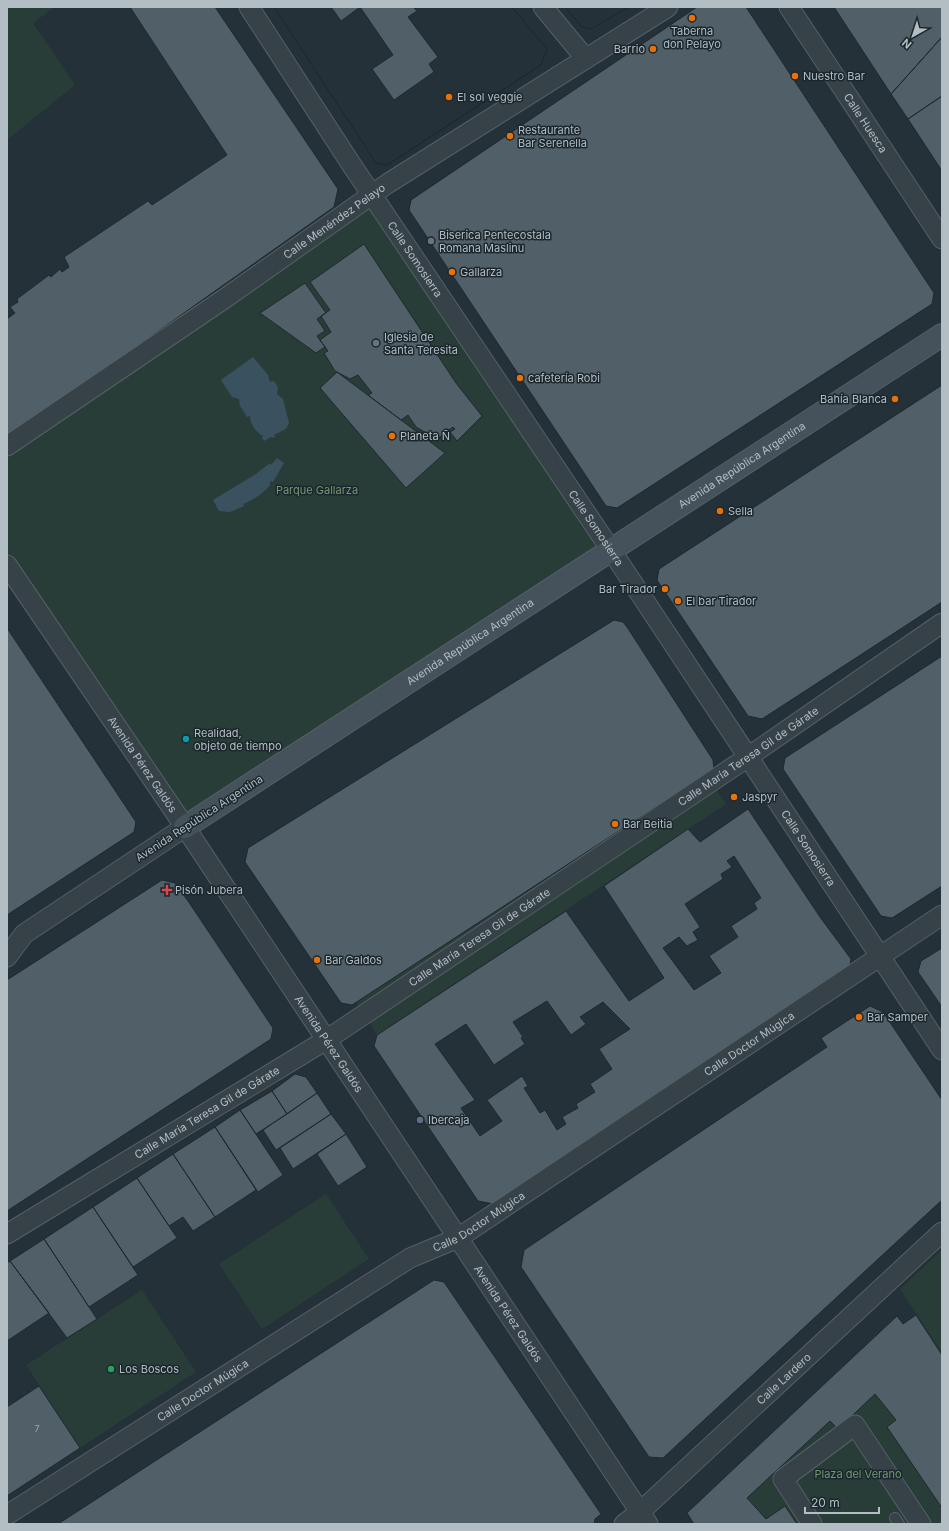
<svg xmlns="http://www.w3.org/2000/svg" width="949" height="1531" font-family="Inter,sans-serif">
<rect width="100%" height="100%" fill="#243138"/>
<path fill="#283d38" d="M7,7H55L33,23L75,85L7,140Z
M373,195L611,550L185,827L7,565V446Z
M706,775L726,804L377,1035L356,1002Z
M326,1194L369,1259L262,1329L219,1264Z
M942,1250V1353L900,1289Z
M142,1290L196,1372L80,1448L26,1365Z
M875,1394L896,1420L887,1427L942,1508V1524H797L785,1507L766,1519L747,1498L830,1421L838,1429Z"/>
<path fill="#3a525f" d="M253,357L268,375L270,382L274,381L278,387L277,394L283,399L289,423L286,429L274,435L275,438L271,437L264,441L262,438L263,436C256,432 250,424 250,416L247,417L240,406L239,399L232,397L221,380Z
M277,458L284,463L273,482L270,481V485C264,493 252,501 243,504L244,506L230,512L219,511L213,500L256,474L270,463L271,465Z"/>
<path fill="#516068" stroke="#1e292f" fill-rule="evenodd" d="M130,7H215L338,189L334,207L7,438V319L15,313L10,307L18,302L17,299L49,275L51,277L60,269L62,272L69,267L64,257L148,201L152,205L227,155Z
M274,7H331L341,21L360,7L393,55L372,69L394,100L434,72L429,64L438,57L408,17L417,11L413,7H512L547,49L541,65L387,165L376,163Z
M274,7H512L547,49L541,65L387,165L376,163Z
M565,7H629L591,29L582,27Z
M565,7H629L591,29L582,27Z
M697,7H746L934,293L932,304L617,508L606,506L409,210L411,200Z
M834,7H942V37L891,94Z
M942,37V96L908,119L891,94Z
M942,96V171L908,119Z
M364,244L456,383L482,416L457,441L450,432L455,429L453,427L437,439L416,427L408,415L401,420L368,395L372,393L358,375L350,379L335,371L324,353L328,351L320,340L331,332L321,316L330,310L310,282Z
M305,283L326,313L317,319L325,331L317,336L325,347L316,353L260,313Z
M337,372L445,453L406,488L320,388Z
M942,385V602L762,719L748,716L657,580L659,569Z
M614,620L623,622L627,627L713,760L714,769L352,1005L341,1003L245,862L248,848Z
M7,628L136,822L134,832L7,915Z
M942,656V886L892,918L881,916L783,769L785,758Z
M748,809L820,917L851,959L849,971L494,1204L478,1201L374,1046L377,1035L566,911L629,1001L664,978L604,886L688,829L700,842ZM734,856L761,898L754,903L757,909L731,926L738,937L709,956L721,973L694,990L663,948L679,937L687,946L698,940L693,932L700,927L685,904L723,879L721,874L732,867L727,861ZM547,1001L571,1035L586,1024L580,1017L603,1002L630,1029L599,1049L612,1069L590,1084L595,1092L576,1104L578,1108L562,1117L566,1124L557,1130L545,1110L540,1113L524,1088L528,1086L522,1076L487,1100L502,1121L480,1136L461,1108L475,1100L435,1044L466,1024L494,1065L525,1044L521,1038L523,1037L513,1022Z
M162,880L175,883L188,901L273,1028L271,1039L7,1211V980Z
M942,948V1007L918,972L921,961Z
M870,1006L883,1012L942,1100V1200L663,1458L649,1457L521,1267L524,1250L827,1047L821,1038Z
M295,1074L306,1077L317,1093L287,1114L272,1091Z
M272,1091L287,1114L256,1134L240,1110Z
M317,1093L331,1114L276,1150L263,1130Z
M240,1110L283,1175L258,1192L215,1127Z
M331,1114L346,1134L293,1169L280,1148Z
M215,1127L256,1190L215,1217L173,1154Z
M346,1134L367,1167L338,1186L317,1154Z
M173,1154L215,1217L193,1231L183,1217L169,1226L137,1178Z
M137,1178L177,1238L133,1267L93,1207Z
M93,1207L138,1275L89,1307L44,1239Z
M44,1239L97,1319L67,1338L10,1261Z
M10,1261L49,1313L7,1341V1263Z
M434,1280L444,1282L601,1514L595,1519L594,1524H58Z
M916,1315L942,1355V1508L887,1427L896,1420L875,1394L838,1429L830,1421L747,1498L766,1519L785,1506L797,1524H694L687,1513L725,1477L897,1316L903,1324Z
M39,1386L80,1448L7,1496V1407Z"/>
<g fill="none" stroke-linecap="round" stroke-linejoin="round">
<g stroke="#556066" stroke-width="12">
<path id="lane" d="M895,1518L899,1524"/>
</g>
<g stroke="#556066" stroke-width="21">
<g id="street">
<path id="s1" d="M249,7L353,167L611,550L942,1050"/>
<path d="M543,7L586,59"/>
<path id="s2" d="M789,7L942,239"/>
<path id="s3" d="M7,446L224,299L387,184L668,7"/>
<path id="s4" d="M7,565L185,827L648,1524"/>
<path d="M7,957L24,934L185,827"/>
<path id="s5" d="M7,1234L326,1040L748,757L942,623"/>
<path id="s6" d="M7,1515L410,1258L458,1238L942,915"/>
<path id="s7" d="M624,1524L640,1512L942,1232"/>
<path d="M812,1524L783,1479L855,1425L921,1524"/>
</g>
</g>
<g stroke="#556066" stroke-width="24">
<g id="secondary">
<path id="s8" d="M185,827L942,335"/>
</g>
</g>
<use href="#lane" stroke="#374248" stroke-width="10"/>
<use href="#street" stroke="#374248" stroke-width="19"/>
<use href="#secondary" stroke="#45525b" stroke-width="22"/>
</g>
<g fill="#e8710a" stroke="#1c272d" stroke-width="1.5">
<circle cx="692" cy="18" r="4"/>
<circle cx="653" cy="49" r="4"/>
<circle cx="795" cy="76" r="4"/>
<circle cx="449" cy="97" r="4"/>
<circle cx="510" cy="136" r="4"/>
<circle cx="452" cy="272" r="4"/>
<circle cx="520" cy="378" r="4"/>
<circle cx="895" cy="399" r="4"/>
<circle cx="392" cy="436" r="4"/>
<circle cx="720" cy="511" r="4"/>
<circle cx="665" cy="589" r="4"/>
<circle cx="678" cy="601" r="4"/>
<circle cx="734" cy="797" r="4"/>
<circle cx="615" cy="824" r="4"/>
<circle cx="317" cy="960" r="4"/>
<circle cx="859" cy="1017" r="4"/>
</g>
<g fill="#6b7280" stroke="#1c272d" stroke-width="1.5">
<circle cx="431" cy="241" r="4"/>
<circle cx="376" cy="343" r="4"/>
</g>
<circle fill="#0f9aa8" stroke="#1c272d" stroke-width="1.5" cx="186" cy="739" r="4"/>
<path fill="#e0444e" stroke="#1c272d" stroke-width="1.5" d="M165 884h4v4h4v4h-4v4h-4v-4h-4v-4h4z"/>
<circle fill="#5c6f8a" stroke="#1c272d" stroke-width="1.5" cx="420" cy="1120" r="4"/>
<circle fill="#2e9e5b" stroke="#1c272d" stroke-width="1.5" cx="111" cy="1369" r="4"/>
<g text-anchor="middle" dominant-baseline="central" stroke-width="3" stroke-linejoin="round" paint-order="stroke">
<g font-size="9" fill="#9aa6ad">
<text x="37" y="1428">7</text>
</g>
<g font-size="11" fill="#b2bdc4" stroke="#1c272d" text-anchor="start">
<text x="692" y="31" text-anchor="middle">Taberna<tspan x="692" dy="13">don Pelayo</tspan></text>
<text x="645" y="49" text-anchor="end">Barrio</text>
<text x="803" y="76">Nuestro Bar</text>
<text x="457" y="97">El sol veggie</text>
<text x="518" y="130">Restaurante<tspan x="518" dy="13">Bar Serenella</tspan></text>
<text x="439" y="235">Biserica Pentecostala<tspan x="439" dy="13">Romana Maslinu</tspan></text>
<text x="460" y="272">Gallarza</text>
<text x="384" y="337">Iglesia de<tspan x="384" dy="13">Santa Teresita</tspan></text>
<text x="528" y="378">cafetería Robi</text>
<text x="887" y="399" text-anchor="end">Bahía Blanca</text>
<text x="400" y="436">Planeta Ñ</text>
<text x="728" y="511">Sella</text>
<text x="657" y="589" text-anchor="end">Bar Tirador</text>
<text x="686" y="601">El bar Tirador</text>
<text x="194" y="733">Realidad,<tspan x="194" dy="13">objeto de tiempo</tspan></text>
<text x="742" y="797">Jaspyr</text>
<text x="623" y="824">Bar Beitia</text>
<text x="175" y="890">Pisón Jubera</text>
<text x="325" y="960">Bar Galdos</text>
<text x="867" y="1017">Bar Samper</text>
<text x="428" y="1120">Ibercaja</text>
<text x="119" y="1369">Los Boscos</text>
</g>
<g font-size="11" fill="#b2bdc4" stroke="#1c272d">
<text stroke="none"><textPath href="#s2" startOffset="139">Calle Huesca</textPath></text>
<text stroke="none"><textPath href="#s3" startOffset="397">Calle Menéndez Pelayo</textPath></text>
<text stroke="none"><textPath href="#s1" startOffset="302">Calle Somosierra</textPath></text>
<text stroke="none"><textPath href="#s8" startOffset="664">Avenida República Argentina</textPath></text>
<text stroke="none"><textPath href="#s1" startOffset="626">Calle Somosierra</textPath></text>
<text stroke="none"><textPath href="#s8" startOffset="340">Avenida República Argentina</textPath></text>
<text stroke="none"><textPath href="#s5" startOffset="882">Calle María Teresa Gil de Gárate</textPath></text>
<text stroke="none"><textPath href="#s4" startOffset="241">Avenida Pérez Galdós</textPath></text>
<text transform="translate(199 818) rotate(-33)">Avenida República Argentina</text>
<text stroke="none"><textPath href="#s1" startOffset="1010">Calle Somosierra</textPath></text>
<text stroke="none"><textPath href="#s5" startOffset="558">Calle María Teresa Gil de Gárate</textPath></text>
<text stroke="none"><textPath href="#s4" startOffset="577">Avenida Pérez Galdós</textPath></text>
<text stroke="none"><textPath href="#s6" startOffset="880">Calle Doctor Múgica</textPath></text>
<text stroke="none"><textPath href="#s5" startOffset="234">Calle María Teresa Gil de Gárate</textPath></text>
<text stroke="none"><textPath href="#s6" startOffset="556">Calle Doctor Múgica</textPath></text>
<text stroke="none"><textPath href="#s4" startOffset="901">Avenida Pérez Galdós</textPath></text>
<text stroke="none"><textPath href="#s7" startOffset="216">Calle Lardero</textPath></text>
<text stroke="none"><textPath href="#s6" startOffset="232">Calle Doctor Múgica</textPath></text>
</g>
<g font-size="11" fill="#729872" stroke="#1c272d">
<text x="317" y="490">Parque Gallarza</text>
<text x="858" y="1474">Plaza del Verano</text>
</g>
</g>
<rect width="949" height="1531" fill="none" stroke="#b2bdc4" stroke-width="16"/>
<g transform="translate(913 36) rotate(219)" stroke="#1c272d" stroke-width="3" paint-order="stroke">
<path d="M0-3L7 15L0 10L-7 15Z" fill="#b2bdc4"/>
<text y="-6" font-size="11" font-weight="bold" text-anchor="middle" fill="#b2bdc4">N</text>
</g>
<path d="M805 1507v6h74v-6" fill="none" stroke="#b2bdc4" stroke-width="2"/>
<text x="811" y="1507" font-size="12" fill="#b2bdc4" stroke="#1c272d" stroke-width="3" paint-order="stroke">20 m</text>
</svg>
